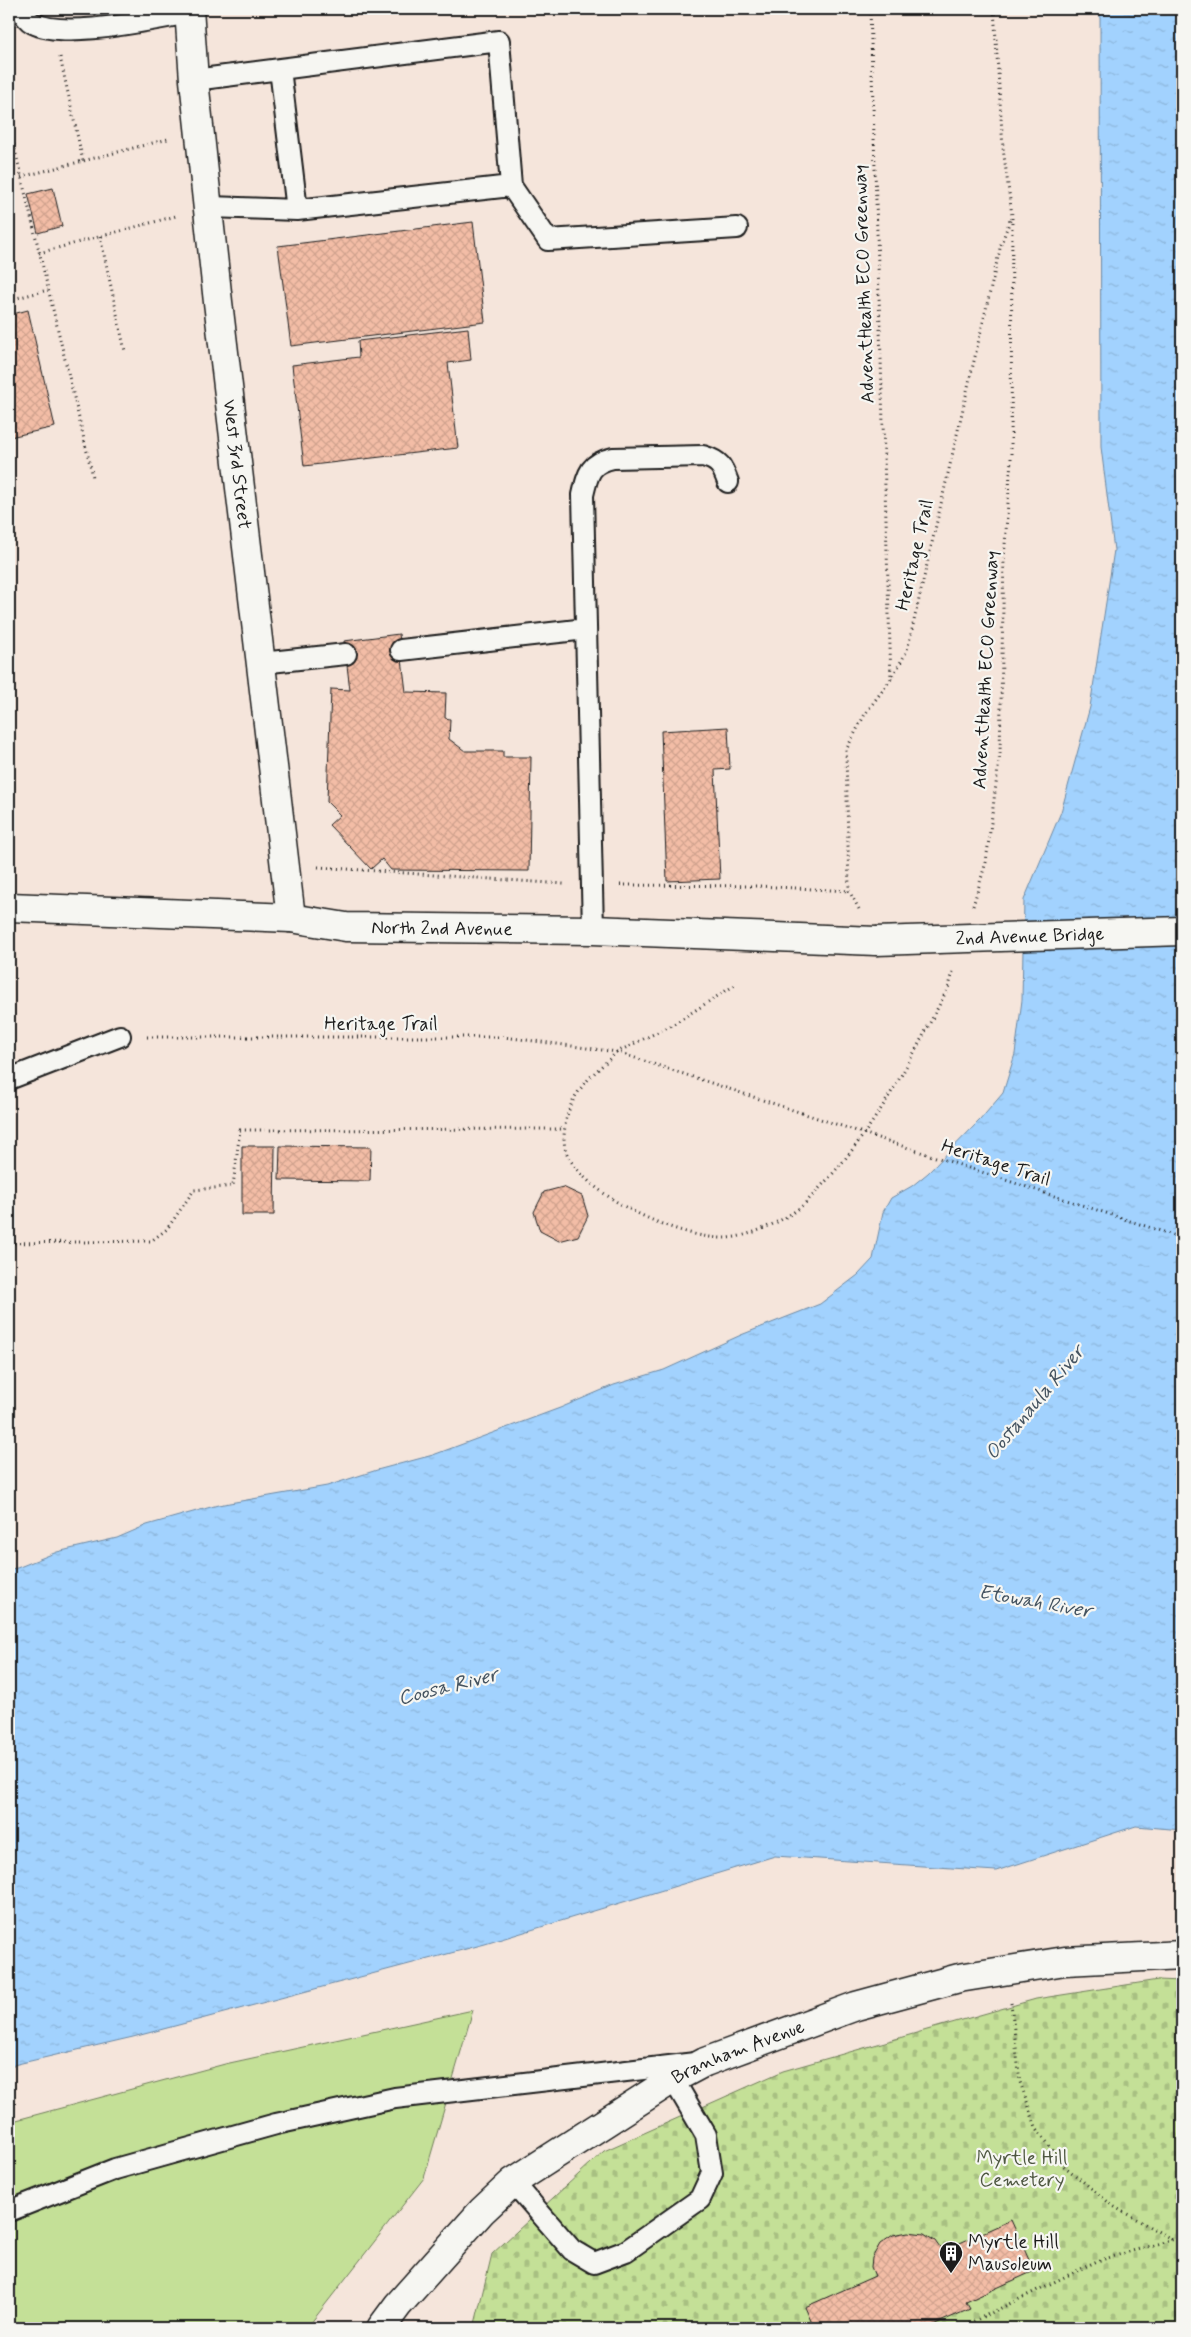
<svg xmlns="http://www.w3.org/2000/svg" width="1191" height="2337" font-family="Mynerve,sans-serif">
<defs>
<pattern id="cemetery-stones" width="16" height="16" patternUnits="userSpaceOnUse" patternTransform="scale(1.25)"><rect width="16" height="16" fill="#c4e097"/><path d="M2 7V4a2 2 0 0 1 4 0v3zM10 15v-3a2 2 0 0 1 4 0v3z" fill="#a8c082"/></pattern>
<pattern id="water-ripples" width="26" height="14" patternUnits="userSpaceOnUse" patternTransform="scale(1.25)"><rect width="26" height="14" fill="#a2d2fe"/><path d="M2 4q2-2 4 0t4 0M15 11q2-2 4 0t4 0" fill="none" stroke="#8bb4d9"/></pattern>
<pattern id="building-cross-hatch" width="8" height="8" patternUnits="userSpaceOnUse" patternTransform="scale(1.25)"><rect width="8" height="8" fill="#f3bda6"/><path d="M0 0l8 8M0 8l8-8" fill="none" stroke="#d0a28e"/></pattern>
</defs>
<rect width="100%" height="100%" fill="#f5e5db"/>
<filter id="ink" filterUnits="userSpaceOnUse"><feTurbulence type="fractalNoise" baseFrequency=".02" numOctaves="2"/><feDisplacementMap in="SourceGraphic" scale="10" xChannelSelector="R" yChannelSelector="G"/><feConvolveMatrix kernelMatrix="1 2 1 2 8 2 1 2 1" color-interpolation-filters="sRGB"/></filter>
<g filter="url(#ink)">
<path fill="#c4e097" stroke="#707e5a" d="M473,2010L424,2178L307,2328H9V2122L225,2064Z"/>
<path fill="url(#cemetery-stones)" stroke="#707e5a" d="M1158,1980L1182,1981V2328H474L492,2254L604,2151L783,2071L1036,1999Z"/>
<path fill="url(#water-ripples)" stroke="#6c89a4" d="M1100,9H1182V1830L1136,1826L996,1871L775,1856L485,1944L133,2037L9,2066V1569L17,1568L57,1552L117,1538L147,1525L218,1505L327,1486L377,1470L433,1455L560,1408L614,1385L664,1370L741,1335L820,1304L858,1275L873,1259L883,1212L891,1198L912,1186L928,1173L980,1120L1003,1093L1015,1054L1022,1000L1024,900L1061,812L1090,707L1114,550L1101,447Z"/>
<path fill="url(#building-cross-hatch)" stroke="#1c1c1c" d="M53,188L62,226L38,233L28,194Z
M473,222L485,322L291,346L278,246Z
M28,310L55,427L10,437L9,315Z
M468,328L471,360L448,363L458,448L304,466L292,365L359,357L358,341Z
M399,634L406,692L446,693L445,718L450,719L449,739L465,751H503V757H531L529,871L391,870L382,859L371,869L329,825L340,815L327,802L331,689L350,690L344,641Z
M728,727L730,769L715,770L720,879L667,881L661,731Z
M242,1146H275L274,1215H242Z
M280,1146L371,1147L370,1181L279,1180Z
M563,1187L582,1196L588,1216L578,1236L559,1241L540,1231L534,1212L544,1192Z
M1011,2220L1034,2271L966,2302L970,2309L926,2328H896L894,2324L885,2328H814L805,2307L875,2276L871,2267L872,2258L880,2244L893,2235L908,2232L924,2234L935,2241L942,2251Z"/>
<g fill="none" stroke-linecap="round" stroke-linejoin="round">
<g stroke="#1c1c1c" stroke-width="24">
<path id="lane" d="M22,9C24,15 27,20 33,23C66,40 152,19 190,13
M280,69L297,210
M194,80L499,41L511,186L297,210L209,207
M511,186L548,240L737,228
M401,650L586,629
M261,663L346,654
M593,930L583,495C588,473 590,463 613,458L703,456C720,461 722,466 728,482
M9,1079L120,1036
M513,2182L572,2250L594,2263L626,2251L700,2199L712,2173L706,2135L673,2079
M9,2211L115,2169L276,2124L395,2098L695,2063"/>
</g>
<g stroke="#1c1c1c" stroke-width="31">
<g id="street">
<path id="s1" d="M381,2328L398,2305L482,2211L513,2182L673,2079L705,2062L856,2006L959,1978L1065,1961L1182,1955"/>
</g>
</g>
<g stroke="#1c1c1c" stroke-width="31">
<g id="secondary">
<path id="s2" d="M189,9L194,80L218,302L291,918"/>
<path id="s3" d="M9,907L291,918L346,927L593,930L876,941"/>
</g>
</g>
<path stroke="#1c1c1c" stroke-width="3" stroke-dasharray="1 4" stroke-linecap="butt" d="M870,9L891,679
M60,57L83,161
M9,125L93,477
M21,177L168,139
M100,236L125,351
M39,253L176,216
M9,300L48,290
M318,867L564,884
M620,885L759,886L849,891
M973,906L986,862L1000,753L1004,559L1011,460L1012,215L1003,148L994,9
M859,909L849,891L846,750L865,714L891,679L907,651L1001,244L1011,218
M147,1037H504L617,1052L672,1025L735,985
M9,1043H18
M802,1113L617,1052C599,1069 577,1086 569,1110C565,1119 562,1141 566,1151C583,1196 679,1239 725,1238C748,1238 786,1220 803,1205C812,1197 819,1188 827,1180C879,1123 914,1054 949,986L953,972
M9,1243L151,1241L167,1229L194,1190L233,1186L240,1130L565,1129
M1011,2003L1020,2082L1036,2127L1064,2166L1113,2206L1173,2240
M960,2328L1097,2261L1182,2237"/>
<use href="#lane" stroke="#f6f6f2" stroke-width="20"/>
<use href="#street" stroke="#f6f6f2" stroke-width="28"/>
<use href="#secondary" stroke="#f6f6f2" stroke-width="28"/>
<g stroke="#1c1c1c" stroke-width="31" stroke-linecap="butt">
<g id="secondary-bridge">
<path id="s4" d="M876,941L1182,931"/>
</g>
</g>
<path stroke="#1c1c1c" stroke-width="3" stroke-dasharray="1 4" stroke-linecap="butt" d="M802,1113L1182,1238"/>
<use href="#secondary-bridge" stroke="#f6f6f2" stroke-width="28"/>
</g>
</g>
<defs>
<g id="building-pin" transform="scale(1.25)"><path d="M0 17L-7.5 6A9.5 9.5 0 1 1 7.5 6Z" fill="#1c1c1c" stroke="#f6f6f2"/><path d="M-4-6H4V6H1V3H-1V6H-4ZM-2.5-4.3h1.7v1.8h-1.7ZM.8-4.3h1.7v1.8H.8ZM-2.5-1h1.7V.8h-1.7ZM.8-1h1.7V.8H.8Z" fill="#fff"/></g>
</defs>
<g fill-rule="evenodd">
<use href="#building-pin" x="951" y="2253"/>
</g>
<g text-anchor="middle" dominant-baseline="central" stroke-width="4.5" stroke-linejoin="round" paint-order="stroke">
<g font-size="19" fill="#1c1c1c" stroke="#f6f6f2">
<text transform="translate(864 284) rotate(-92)">AdventHealth ECO Greenway</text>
<text stroke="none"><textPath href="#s2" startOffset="458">West 3rd Street</textPath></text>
<text transform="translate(915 555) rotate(-77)">Heritage Trail</text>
<text transform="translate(986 670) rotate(-87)">AdventHealth ECO Greenway</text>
<text stroke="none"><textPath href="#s3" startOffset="434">North 2nd Avenue</textPath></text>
<text stroke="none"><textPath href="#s4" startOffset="154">2nd Avenue Bridge</textPath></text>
<text x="381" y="1024">Heritage Trail</text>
<text transform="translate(996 1163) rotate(18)">Heritage Trail</text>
<text stroke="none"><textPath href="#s1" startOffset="458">Branham Avenue</textPath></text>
</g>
<g font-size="19" fill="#4e5741" stroke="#f6f6f2">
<text x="1022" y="2158">Myrtle Hill<tspan x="1022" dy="22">Cemetery</tspan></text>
</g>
<g font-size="19" fill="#1c1c1c" stroke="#f6f6f2" text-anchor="start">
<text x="968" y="2242">Myrtle Hill<tspan x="968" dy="22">Mausoleum</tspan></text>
</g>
<g font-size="20" font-style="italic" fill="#445360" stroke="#f6f6f2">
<text transform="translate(1035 1403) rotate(-50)">Oostanaula River</text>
<text transform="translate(1035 1602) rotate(10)">Etowah River</text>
<text transform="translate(448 1687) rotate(-14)">Coosa River</text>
</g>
</g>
<rect width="1191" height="2337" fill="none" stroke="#f6f6f2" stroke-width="30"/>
<rect x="15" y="15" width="1161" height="2307" fill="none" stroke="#1c1c1c" stroke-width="2" filter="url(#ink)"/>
</svg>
